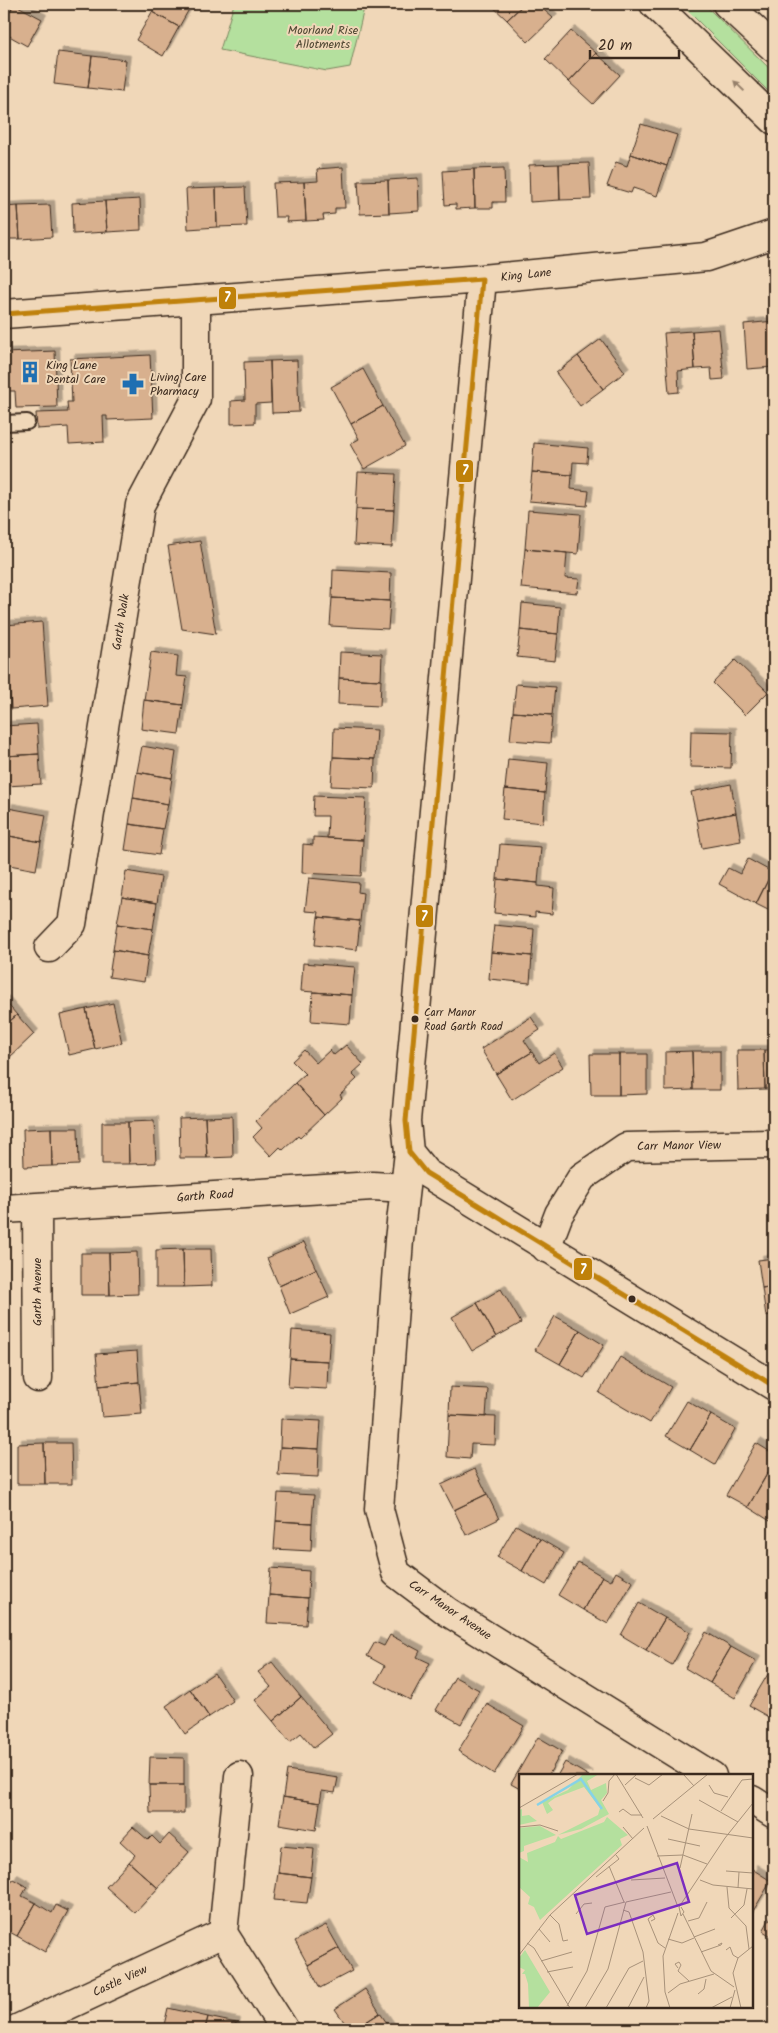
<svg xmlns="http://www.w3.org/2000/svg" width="778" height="2033" font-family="Kalam,sans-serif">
<defs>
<filter id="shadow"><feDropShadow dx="4.5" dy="-4.5" stdDeviation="0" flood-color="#0004"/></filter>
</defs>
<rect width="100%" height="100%" fill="#f0d7b8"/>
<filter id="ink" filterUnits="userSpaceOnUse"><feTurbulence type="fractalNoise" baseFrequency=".02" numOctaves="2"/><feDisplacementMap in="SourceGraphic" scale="10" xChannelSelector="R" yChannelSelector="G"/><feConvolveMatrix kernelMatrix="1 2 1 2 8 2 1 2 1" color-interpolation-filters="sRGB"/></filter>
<g filter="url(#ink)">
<path fill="#b4e09e" stroke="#78855e" d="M234,4H365L350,67L327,71L220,50Z
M681,4H704L774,73V97Z"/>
<path fill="#d8b08e" stroke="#3b2a1e" filter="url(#shadow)" d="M4,4H14L4,23Z
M14,4L42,19L27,46L4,33V23Z
M157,4H192L179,27L152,12Z
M490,4H524L507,20Z
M524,4H546L548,6L544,10L553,18L528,42L507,20Z
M152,12L179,27L163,56L136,40Z
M571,31L596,53L569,82L545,59Z
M58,52L92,56L88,88L54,84Z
M596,53L620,75L593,104L569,82Z
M92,56L126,60L122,92L88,88Z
M641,124L677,135L667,166L631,154Z
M631,154L667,166L657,196L633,188L631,193L607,186L616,162L627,166Z
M589,163L591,199L560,200L559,164Z
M559,164L560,200L530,202L529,165Z
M343,167L345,208H335V214L323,215L324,220L306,221L304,182L318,181L317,169Z
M504,168L505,202H493V208H475L474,169Z
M474,169L475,208L456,209V204L445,205L443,171Z
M418,178L419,211L389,213L388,180Z
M388,180L389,213L360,214L358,181Z
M304,182L306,221L286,222L287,217H275L273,183Z
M245,187L247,226L217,227L216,188Z
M216,188L217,227L188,229L186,189Z
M140,199L141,230L107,232L105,201Z
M105,201L107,232L73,234L72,203Z
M50,205L52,237L20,239L18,206Z
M18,206L20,239H4V207Z
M774,321V367L747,369L744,324Z
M719,329L724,379L712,380L711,368L695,369L692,331Z
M692,331L695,369L678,371L679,392L669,393L664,333Z
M601,339L625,372L603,389L578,356Z
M55,351L57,407L16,408L15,391H4V353Z
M150,355L153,418L107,420V416H103L104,442L69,444L68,427L37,429L36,413L68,412L67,402H72L70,359Z
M578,356L603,389L580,406L556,373Z
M297,360L299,412L272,413L270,361Z
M270,361L271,403L255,404V423L231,424V401L245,400L244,362Z
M363,369L383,406L351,424L331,387Z
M383,406L405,446L364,469L350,444L359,439L351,424Z
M534,443L588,448L587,463L573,462L572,475L532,472Z
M358,472L396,474L394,510L356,509Z
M532,472L572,475L571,489L589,491L587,506L529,501Z
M356,509L394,510L392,547L354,545Z
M528,510L581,514L578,554L525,549Z
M200,541L216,634L182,629L168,546Z
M525,549L567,553L565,578L579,579L577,593L521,588Z
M333,570L391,573L390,601L332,598Z
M332,598L390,601L388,629L330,626Z
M522,603L560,607L558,634L520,630Z
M42,622L48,706L11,709L5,625Z
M520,630L558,634L555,661L517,657Z
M151,652L178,656L176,676L187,677L183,705L144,700Z
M340,652L382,654L381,680L339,678Z
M735,660L768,692L745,715L713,683Z
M339,678L381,680L380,706L338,704Z
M516,684L555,687L552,715L513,712Z
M144,700L183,705L179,734L141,729Z
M513,712L552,715L550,743L510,740Z
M37,724L39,754L5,756L4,726Z
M334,728L377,730L375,759L333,757Z
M691,731L732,732L731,768L690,767Z
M142,746L176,752L172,778L137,772Z
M39,754L41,784L6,786L5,756Z
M333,757L375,759L374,788L331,786Z
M508,759L548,763L545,793L505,789Z
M137,772L172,778L168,804L133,798Z
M731,784L736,813L697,820L691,792Z
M505,789L545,793L543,823L502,819Z
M314,796L366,798L363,840L327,838L328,816H313Z
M133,798L168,804L163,829L129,824Z
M8,808L46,815L41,842L4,835Z
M736,813L741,841L702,848L697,820Z
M129,824L163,829L159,855L125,850Z
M4,835L41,842L36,870L4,864Z
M313,837L363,840L361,876L302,873L303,844L313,845Z
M500,844L541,847L538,883L497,879Z
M748,859L772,872L756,904L719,884L728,868L740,874Z
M126,871L161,877L157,903L122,897Z
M772,872L774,873V913L756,904Z
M309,878L359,883L358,892L363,893L360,921L318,917L319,912L305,911Z
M497,879L538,883V886L554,888L552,914L535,912V917L494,913Z
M122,897L157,903L153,929L117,924Z
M318,917L360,921L357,950L315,945Z
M117,924L153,929L148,956L113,950Z
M494,925L534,929L532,956L491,952Z
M113,950L148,956L144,982L109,977Z
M491,952L532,956L530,983L489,979Z
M303,963L355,967L352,995L301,991Z
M313,992L352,995L350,1024L311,1021Z
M4,1000L17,1015L4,1026Z
M113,1003L122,1043L95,1049L86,1009Z
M86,1009L95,1049L69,1055L60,1015Z
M17,1015L34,1034L8,1059L4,1054V1026Z
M531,1017L540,1030L524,1040L532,1052L496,1074L481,1049Z
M346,1045L363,1064L352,1074L357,1079L340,1095L342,1098L324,1115L295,1083L305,1074L292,1061L304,1050L316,1063L330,1050L334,1055Z
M737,1050H764L765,1089L738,1090Z
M764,1050H774V1089H765Z
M692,1051L693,1090L665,1091V1052Z
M692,1051H720V1090H693Z
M532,1052L539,1063L554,1053L563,1067L512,1100L496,1074Z
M590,1054H619V1095H591Z
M619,1054H647V1094L619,1095Z
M295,1083L324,1115L300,1138L298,1136L283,1150L280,1147L271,1156L253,1137L262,1128L256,1121Z
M232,1116L233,1157L207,1158L205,1117Z
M205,1117L207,1158H180L179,1118Z
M154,1121L156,1163L129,1164L128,1122Z
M102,1122H128L129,1164H102Z
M51,1128H78L79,1165L52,1166Z
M51,1128L52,1166L24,1167L23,1129Z
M304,1242L316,1269L279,1286L267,1258Z
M183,1249H211L212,1286L184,1287Z
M183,1249L184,1287H156V1250Z
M137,1252L138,1294L110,1295L109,1253Z
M81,1253H109L110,1295H81Z
M774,1258V1286L762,1288L758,1260Z
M316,1269L329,1297L290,1314L279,1286Z
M774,1286V1314L766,1316L762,1288Z
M501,1289L521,1323L496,1337L477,1303Z
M477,1303L496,1337L472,1351L452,1317Z
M555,1316L580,1330L560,1364L535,1350Z
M292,1330L330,1333L328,1361L290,1359Z
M580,1330L604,1345L584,1378L560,1364Z
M137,1351L139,1382L99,1386L96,1354Z
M620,1357L671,1387L650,1423L599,1393Z
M290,1359L328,1361L327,1389L288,1387Z
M139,1382L142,1414L102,1417L99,1386Z
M450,1387L488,1389L486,1417L449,1415Z
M687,1401L711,1415L690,1450L666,1436Z
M449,1415L496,1417L495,1445L471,1444L470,1459L447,1457Z
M711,1415L735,1429L715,1465L690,1450Z
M281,1419L321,1421L319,1449L280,1447Z
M44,1443H71L72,1484H45Z
M44,1443L45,1484H17V1444Z
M756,1443L774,1454V1462L748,1507L726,1495Z
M280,1447L319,1449L318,1477L278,1475Z
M774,1462V1513L770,1521L748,1507Z
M475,1469L487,1494L454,1510L441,1485Z
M278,1493L314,1495L312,1523L276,1521Z
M487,1494L499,1519L466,1535L454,1510Z
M276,1521L312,1523L311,1551L274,1549Z
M516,1525L540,1539L522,1571L497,1557Z
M540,1539L564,1553L546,1585L522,1571Z
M578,1562L602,1576L583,1610L558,1595Z
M271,1568L309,1571L308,1598L269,1595Z
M616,1572L633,1582L608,1624L583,1610L602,1576L611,1581Z
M269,1595L308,1598L306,1625L267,1623Z
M639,1603L665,1618L646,1650L621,1635Z
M665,1618L690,1632L672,1665L646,1650Z
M706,1632L731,1647L710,1683L685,1668Z
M390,1635L420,1651L417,1657L430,1663L410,1700L376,1682L385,1666L367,1656L375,1642L384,1646Z
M731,1647L756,1661L735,1698L710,1683Z
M272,1662L301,1697L273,1721L255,1700L271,1687L258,1672Z
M214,1673L233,1701L209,1717L190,1689Z
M768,1674L774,1678V1716L772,1719L749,1706Z
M455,1677L479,1690L461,1724L436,1710Z
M190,1689L209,1717L185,1734L166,1706Z
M301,1697L332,1734L314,1748L301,1733L290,1742L273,1721Z
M487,1704L524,1726L494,1774L458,1751Z
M538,1737L562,1751L548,1776H520V1789L511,1784Z
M150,1757L184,1758V1785H149Z
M565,1762L589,1776H557Z
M287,1770L338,1778L335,1793L322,1791L320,1803L283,1797Z
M149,1785H184V1813H150Z
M283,1797L320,1803L316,1830L279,1824Z
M133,1827L148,1840L152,1836L160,1844L169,1834L189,1852L158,1888L129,1862L135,1855L120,1841Z
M281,1846L314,1849L311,1877L278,1873Z
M129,1862L158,1888L135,1913L106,1887Z
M752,1869L771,1881L752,1913Z
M278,1873L311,1877L307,1903L274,1900Z
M13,1879L27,1887L22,1896L36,1903L17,1936L4,1929V1895Z
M36,1903L52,1913L56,1905L68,1911L45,1952L17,1936Z
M774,1911V1938L763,1931Z
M326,1925L339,1948L308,1965L295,1941Z
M339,1948L352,1971L320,1988L308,1965Z
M365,1989L380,2013L355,2029H349L335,2009Z
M168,2008L208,2017L205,2029H176L164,2025Z
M380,2013L391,2029H355Z
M208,2017L236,2023L235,2029H205Z"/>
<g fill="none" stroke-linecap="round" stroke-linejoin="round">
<g stroke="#3b2a1e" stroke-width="18">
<path id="service" d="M4,423L27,422"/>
</g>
<g stroke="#3b2a1e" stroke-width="31">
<path id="minor" d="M49,948L72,924L140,505L196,399V300
M409,1152L399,1240L379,1509L396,1573L448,1612L712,1776
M37,1207L38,1378
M4,1209L373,1186L405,1188
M546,1248L559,1214L582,1177L626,1147L774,1144
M239,1776L223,1933L284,2029
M752,1800L774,1814
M17,2029L223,1933"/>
</g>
<g stroke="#3b2a1e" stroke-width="31">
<path id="tertiary" d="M482,279L406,1121L409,1152L426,1173L774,1386
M4,314L482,279L706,257L774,234"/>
</g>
<g stroke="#3b2a1e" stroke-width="31">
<path id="trunk" d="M654,4L774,120
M727,4L774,48"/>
</g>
<use href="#service" stroke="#f0d7b8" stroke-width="14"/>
<use href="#minor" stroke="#f0d7b8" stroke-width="28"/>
<use href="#tertiary" stroke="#f0d7b8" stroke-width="28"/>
<use href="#trunk" stroke="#f0d7b8" stroke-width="28"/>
<g stroke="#f0d7b8" stroke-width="9">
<path id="bus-1" d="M4,314L482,279L406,1121L409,1152L426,1173L774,1386"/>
</g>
<use href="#bus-1" stroke="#bf8109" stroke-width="5"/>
</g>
<defs><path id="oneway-solid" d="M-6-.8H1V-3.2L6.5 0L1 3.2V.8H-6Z" transform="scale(1.25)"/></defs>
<use fill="#96806b" href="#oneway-solid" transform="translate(739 86) rotate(-136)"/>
</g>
<defs>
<g id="building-bare" transform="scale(1.725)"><path d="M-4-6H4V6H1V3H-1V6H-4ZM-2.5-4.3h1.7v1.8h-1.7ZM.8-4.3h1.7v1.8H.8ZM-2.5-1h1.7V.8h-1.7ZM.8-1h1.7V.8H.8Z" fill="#1f6fb2" stroke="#f0d7b8" stroke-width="2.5" paint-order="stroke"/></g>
<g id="pharmacy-bare" transform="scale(1.725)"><path d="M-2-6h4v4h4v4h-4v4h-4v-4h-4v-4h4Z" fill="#1f6fb2" stroke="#f0d7b8" stroke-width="2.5" paint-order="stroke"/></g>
</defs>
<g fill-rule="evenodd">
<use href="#building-bare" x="30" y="372"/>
<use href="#pharmacy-bare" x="133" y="384"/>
</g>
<g fill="#3b2a1e" stroke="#f0d7b8" stroke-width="2">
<circle cx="415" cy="1019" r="4.5"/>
<circle cx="632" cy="1299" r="4.5"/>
</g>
<g text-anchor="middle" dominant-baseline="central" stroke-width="4" stroke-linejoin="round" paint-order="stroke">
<g font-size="11" fill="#3b2a1e" stroke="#f0d7b8" text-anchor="start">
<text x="424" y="1013">Carr Manor<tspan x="424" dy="14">Road Garth Road</tspan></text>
</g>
<g font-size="12" fill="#4d4531" stroke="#f0d7b8">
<text x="323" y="30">Moorland Rise<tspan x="323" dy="14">Allotments</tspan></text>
</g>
<g font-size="12" fill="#3b2a1e" stroke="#f0d7b8">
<text transform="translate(526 275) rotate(-6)">King Lane</text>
<text transform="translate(121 622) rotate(-81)">Garth Walk</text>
<text transform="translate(679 1146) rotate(-1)">Carr Manor View</text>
<text transform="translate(205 1196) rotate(-4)">Garth Road</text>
<text transform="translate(37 1292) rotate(-90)">Garth Avenue</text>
<text transform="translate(450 1610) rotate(34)">Carr Manor Avenue</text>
<text transform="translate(120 1981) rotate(-25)">Castle View</text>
</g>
<g font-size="12" fill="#3b2a1e" stroke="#f0d7b8" text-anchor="start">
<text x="46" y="365">King Lane<tspan x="46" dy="14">Dental Care</tspan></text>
<text x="150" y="377">Living Care<tspan x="150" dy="14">Pharmacy</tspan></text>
</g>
</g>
<g transform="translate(519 1774)">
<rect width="234" height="234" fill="#f0d7b8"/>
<path d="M70,0H80L68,7L72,16L87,9L88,19L82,26L90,40L62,55L39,61L79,41L81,34L65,13L36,24L29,29L34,36L28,40L23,28L49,16L63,1ZM3,35V42L10,41L18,47L0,51V36ZM88,43L109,61L101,65L103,71L21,146L15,133L9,130L11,123L0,113V83L9,88L8,79L36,68L39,62L42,65L85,48ZM21,52L37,61L5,72V77L0,79V54ZM6,176L31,218L18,234H10L9,210L6,200H3L6,196L0,193V184Z" fill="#b4e09e"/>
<path fill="none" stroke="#86d2e7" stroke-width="2.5" d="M18,31L62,5L83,35"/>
<path fill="none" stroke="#a8927a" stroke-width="1" d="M97,0L124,44M164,0L175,12M116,4L130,11L144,0M106,11L118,0M190,11L195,19L209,23M180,26L219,48M84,27L89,19L90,7L96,0M0,34L59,0M202,37L223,6L234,5M100,38L104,35L112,41H123M142,42L170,55L234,64M134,45L189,0M128,52L159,133M0,53L21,51L39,57M104,53L114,65M149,65L181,72M138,82L164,81L188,90M90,92L105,128M161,94L173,40M207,97L234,99M77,103L100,85L97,81M112,106L146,104M181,106L194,111L234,115M208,113L210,134L227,152L230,175M219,114L220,98M162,133L165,138L162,142L160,133L206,64L234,29M104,136L110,138L124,178L130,227L127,234M57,140L65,130L73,129M164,140L192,197L215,213M31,141L40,150L44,167L49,166M212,144L225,131L228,115M132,147L136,145L134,141L129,145L139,169L146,174M169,147L180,144L188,128M20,155L31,168M175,163L196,155M149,165L163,169L175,164M8,169L15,174L51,234M207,176L211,173L214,181L219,184M182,178L202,171L203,169L199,171M0,181L31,141L125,54M22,187L53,178M159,194L156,190L160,188L162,191L159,197L170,207M28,198L54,193M149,219L161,210L195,200M179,220L185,215L187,205M48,232L68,197L86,133L106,128M66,234L89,195L107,128L152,118M87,234L110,194L124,187M109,234L125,203M151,234L146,218L144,182L159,139M192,234L213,223M211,234L216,216M222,234L214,199L219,184L234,172"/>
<path fill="#7b2cbf" fill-opacity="0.15" stroke="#7b2cbf" stroke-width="2.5" d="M158,89L170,128L68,160L56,121Z"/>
<rect width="234" height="234" fill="none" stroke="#3b2a1e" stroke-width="2.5"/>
</g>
<g stroke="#f0d7b8" stroke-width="2">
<rect x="218" y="286" width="19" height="24" rx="5" fill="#bf8109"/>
<rect x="455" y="459" width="19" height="24" rx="5" fill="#bf8109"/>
<rect x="415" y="904" width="19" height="24" rx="5" fill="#bf8109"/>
<rect x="573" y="1257" width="20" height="24" rx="5" fill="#bf8109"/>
</g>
<g font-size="14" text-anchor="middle" font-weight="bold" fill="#fff">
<text x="227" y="302">7</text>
<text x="465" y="475">7</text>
<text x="424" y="921">7</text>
<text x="583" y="1274">7</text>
</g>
<rect width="778" height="2033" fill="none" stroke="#f0d7b8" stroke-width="20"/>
<rect x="10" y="10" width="758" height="2013" fill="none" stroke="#3b2a1e" stroke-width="2" filter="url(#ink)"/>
<path d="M590 50v8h89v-8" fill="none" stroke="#3b2a1e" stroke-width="2.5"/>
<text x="598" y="50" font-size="15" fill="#3b2a1e" stroke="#f0d7b8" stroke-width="4" paint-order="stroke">20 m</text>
</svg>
